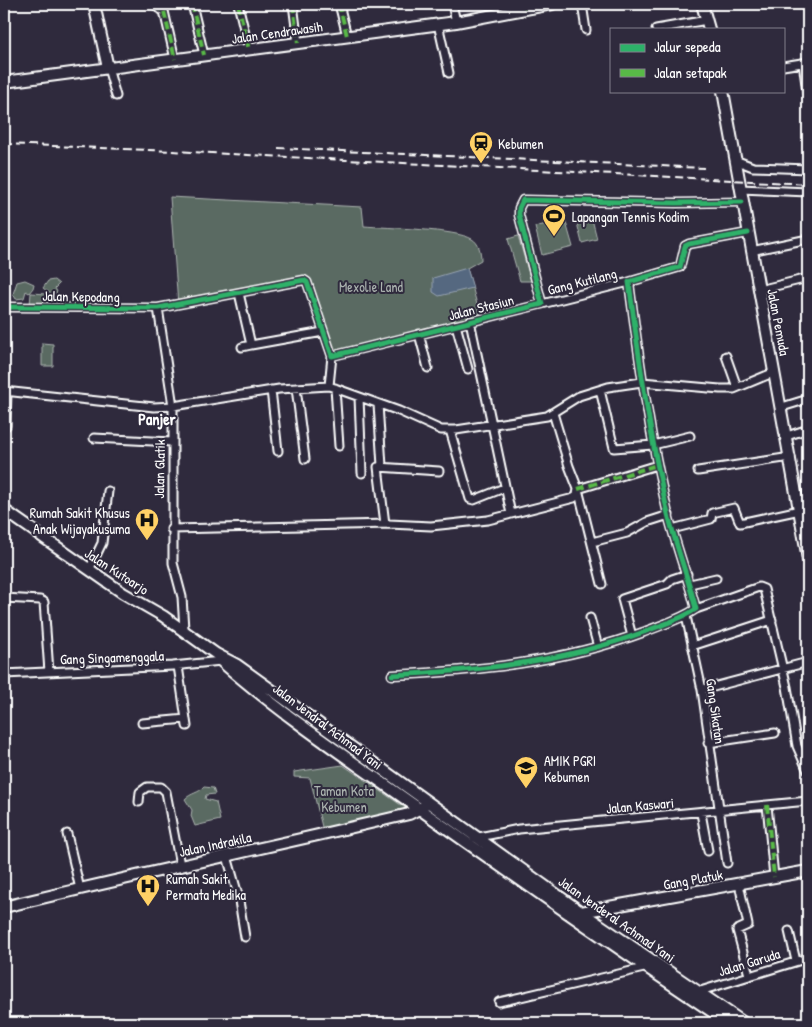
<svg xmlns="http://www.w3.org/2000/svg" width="812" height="1027" font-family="'Patrick Hand',sans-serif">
<rect width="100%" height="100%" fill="#2f2a3d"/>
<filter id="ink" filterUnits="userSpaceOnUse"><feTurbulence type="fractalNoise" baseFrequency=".02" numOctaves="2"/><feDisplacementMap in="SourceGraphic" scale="10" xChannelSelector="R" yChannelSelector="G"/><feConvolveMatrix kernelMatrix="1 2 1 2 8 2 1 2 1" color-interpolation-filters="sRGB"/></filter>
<g filter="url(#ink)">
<path fill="#5a6a62" stroke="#acb4b0" d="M170,197L362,207L364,226C387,228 455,229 472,239C479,243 481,252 481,260L467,268L481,319L332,356L306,278L178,305Z
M565,219L573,247L542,255L535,227Z
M592,219L597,239L582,243L577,223Z
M518,236L531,281H520L508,239Z
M25,280L34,284L33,288L29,293L26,291L24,298L16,299L13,294L17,282Z
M54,280L59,284L55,288L57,292L52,295L43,288L48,281Z
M31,293L47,294V305H30Z
M42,343L53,344V366H42Z
M343,765L411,812L323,831L310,778L294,777V772Z
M204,787L213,788L215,794L206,795L205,799L216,802L220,820L195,826L191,816L192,810L185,799C191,793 199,793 204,787Z"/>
<path fill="#546880" stroke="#98a4b3" d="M467,268L473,288L439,296L433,292V278Z"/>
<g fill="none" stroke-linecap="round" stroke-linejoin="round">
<g stroke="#fff" stroke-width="11">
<path id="street" d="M156,4L158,8L164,11L175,59
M192,4L204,55
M238,4L249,50
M293,4L298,43
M339,4L347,36
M452,4L456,22
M582,4L586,30
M438,24L449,73
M656,29L707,20
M803,63L808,99
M783,66L808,62
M108,68L116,96
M735,160L753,167L808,169
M740,189L808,192
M751,251L808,239
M759,290L808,278
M239,293L251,345L323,332
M542,304L629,282
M4,307L158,308L304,280L307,282L332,356L542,304L519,215V208L523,200L676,203L742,202
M158,308L173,406V563L182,597L184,629
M470,321L511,514
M456,325L468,369
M419,334L428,368
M242,347L251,345
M726,356L737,387
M329,386L332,356
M296,388L305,459
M335,388L339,446
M271,390L278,451
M600,390L614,448L653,445L690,436
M4,391L154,407L173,406L279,389L329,386L399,411L441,430H456L547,416L579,396L608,387L642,382L720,389H734L775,372
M359,397L362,473
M378,404L382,466
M782,407L808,399
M6,426L7,391
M450,430L470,499L474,500L504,488
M787,436L808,429
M94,438L172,442
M698,471L791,457
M385,524L378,467L439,471
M171,529L389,524L431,526L488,520L574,498L577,495L578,489L569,466L553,413
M672,529L711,519L712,513L734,508L740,523L800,510
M592,542L627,533L647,522L669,515
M89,570L102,543L108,491
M602,584L578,489L657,465
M690,584L716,578
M4,598L40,600L44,602L49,672
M696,609L759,587L764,589L787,687L797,746L808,771
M686,616L702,690L727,863
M590,618L598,647
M632,636L622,599L667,584L672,579L687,574
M692,646L772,620
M178,666L187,726
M4,674L173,666L221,661L224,658
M392,675C478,671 563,662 644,632C661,625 680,620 696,609C688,578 676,546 668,514C650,438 639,360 629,282L680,267L685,246L689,244L748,233
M702,690L808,662
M142,723L186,719
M708,743L775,733
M139,802L140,792L147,787H161L166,792L180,865
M767,805L774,877
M701,813L708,851
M67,834L80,889
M474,838L519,829L808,801
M227,856L238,895L245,937
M739,884L748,925L737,930L749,975
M789,931L796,961
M697,992L808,958
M499,1002L644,968"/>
</g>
<g stroke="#fff" stroke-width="14">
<path id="secondary" d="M94,4L108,68
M702,4L709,29
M4,82L456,22L552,4
M723,91L808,559
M4,510L123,593L163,616L216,654L237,665L581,912L744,1023
M221,661C282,715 352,761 418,808C521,881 624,953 729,1023
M4,907C139,874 274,846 409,814L423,807
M581,912L808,871"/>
</g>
<use href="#street" stroke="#2f2a3d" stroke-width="7"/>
<use href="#secondary" stroke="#2f2a3d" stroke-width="10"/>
<path stroke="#fff" stroke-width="2" stroke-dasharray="8 4" stroke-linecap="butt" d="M4,144L172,151L808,184
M278,148L704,168"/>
<path stroke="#58b947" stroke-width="4" stroke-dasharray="8 4" stroke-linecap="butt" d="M156,4L158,8L164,11L175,59
M192,4L204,55
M238,4L249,50
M293,4L298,43
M339,4L347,36
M525,4L526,8
M94,6L103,4
M578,489L657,465
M767,805L774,877"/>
<g stroke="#2f2a3d" stroke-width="8">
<path id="cycleway" d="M4,307L158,308L304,280L307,282L332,356L542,304L519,215V208L523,200L676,203L742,202
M392,675C478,671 563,662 644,632C661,625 680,620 696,609C688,578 676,546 668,514C650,438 639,360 629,282L680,267L685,246L689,244L748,233"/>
</g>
<use href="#cycleway" stroke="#2db169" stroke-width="5"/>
</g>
</g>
<defs>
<g id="station-pin" transform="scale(1.25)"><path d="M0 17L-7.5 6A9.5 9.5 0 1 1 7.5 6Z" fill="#ffd166" stroke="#2f2a3d"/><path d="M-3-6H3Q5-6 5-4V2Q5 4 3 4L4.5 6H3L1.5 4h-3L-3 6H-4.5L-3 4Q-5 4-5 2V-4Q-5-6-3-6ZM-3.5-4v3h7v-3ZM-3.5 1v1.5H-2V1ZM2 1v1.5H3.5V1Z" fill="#111"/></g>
<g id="stadium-pin" transform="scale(1.25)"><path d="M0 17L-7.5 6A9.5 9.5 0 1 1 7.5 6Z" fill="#ffd166" stroke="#2f2a3d"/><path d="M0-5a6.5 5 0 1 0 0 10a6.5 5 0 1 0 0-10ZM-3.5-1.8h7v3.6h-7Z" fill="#111"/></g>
<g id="hospital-pin" transform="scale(1.25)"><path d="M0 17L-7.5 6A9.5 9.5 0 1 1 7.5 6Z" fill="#ffd166" stroke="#2f2a3d"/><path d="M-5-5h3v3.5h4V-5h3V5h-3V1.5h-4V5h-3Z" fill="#111"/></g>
<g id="university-pin" transform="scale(1.25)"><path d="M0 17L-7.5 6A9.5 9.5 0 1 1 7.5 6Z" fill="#ffd166" stroke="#2f2a3d"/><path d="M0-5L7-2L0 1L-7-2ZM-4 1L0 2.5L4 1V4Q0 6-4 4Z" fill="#111"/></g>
</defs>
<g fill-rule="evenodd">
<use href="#station-pin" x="481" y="143"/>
<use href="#stadium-pin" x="554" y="216"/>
<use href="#hospital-pin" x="147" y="520"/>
<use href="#university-pin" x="526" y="768"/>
<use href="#hospital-pin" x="148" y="886"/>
</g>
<g text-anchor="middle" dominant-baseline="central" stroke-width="4" stroke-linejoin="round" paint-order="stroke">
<g font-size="14" fill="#fff" stroke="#2f2a3d">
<text transform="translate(277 32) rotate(-8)">Jalan Cendrawasih</text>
<text transform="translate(582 281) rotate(-14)">Gang Kutilang</text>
<text transform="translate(81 296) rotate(1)">Jalan Kepodang</text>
<text transform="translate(481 307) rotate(-14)">Jalan Stasiun</text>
<text transform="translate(779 322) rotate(79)">Jalan Pemuda</text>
<text transform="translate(159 469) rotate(-89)">Jalan Glatik</text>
<text transform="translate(117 571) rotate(33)">Jalan Kutoarjo</text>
<text transform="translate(112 657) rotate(-2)">Gang Singamenggala</text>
<text transform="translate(716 711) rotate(82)">Gang Sikatan</text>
<text transform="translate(328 726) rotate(37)">Jalan Jendral Achmad Yani</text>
<text transform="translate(640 805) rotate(-5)">Jalan Kaswari</text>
<text transform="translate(215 844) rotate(-12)">Jalan Indrakila</text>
<text transform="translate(693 879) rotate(-10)">Gang Platuk</text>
<text transform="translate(617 919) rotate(35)">Jalan Jenderal Achmad Yani</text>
<text transform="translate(749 962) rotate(-17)">Jalan Garuda</text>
</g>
<g font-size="14" fill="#fff" stroke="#2f2a3d" text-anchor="start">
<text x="498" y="143">Kebumen</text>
<text x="572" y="216">Lapangan Tennis Kodim</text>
<text x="130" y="512" text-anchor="end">Rumah Sakit Khusus<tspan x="130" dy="16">Anak Wijayakusuma</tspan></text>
<text x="544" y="760">AMIK PGRI<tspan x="544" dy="16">Kebumen</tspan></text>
<text x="166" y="878">Rumah Sakit<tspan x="166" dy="16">Permata Medika</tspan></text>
</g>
<g font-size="14" fill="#acb4b0" stroke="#2f2a3d">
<text x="371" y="286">Mexolie Land</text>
<text x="344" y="790">Taman Kota<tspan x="344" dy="16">Kebumen</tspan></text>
</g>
<g font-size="16" font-weight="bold" fill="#fff" stroke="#2f2a3d">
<text x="157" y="419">Panjer</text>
</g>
</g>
<rect width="812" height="1027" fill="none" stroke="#2f2a3d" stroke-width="20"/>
<rect x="10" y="10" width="792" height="1007" fill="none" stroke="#fff" stroke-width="2" filter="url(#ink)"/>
<rect x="610" y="28" width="175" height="65" fill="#2f2a3d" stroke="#827f8b"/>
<rect x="620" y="44" width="25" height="8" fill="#2db169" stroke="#827f8b"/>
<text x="654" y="52" font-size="15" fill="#ffffff">Jalur sepeda</text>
<rect x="620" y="69" width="25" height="8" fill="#58b947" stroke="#827f8b"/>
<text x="654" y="78" font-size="15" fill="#ffffff">Jalan setapak</text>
</svg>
